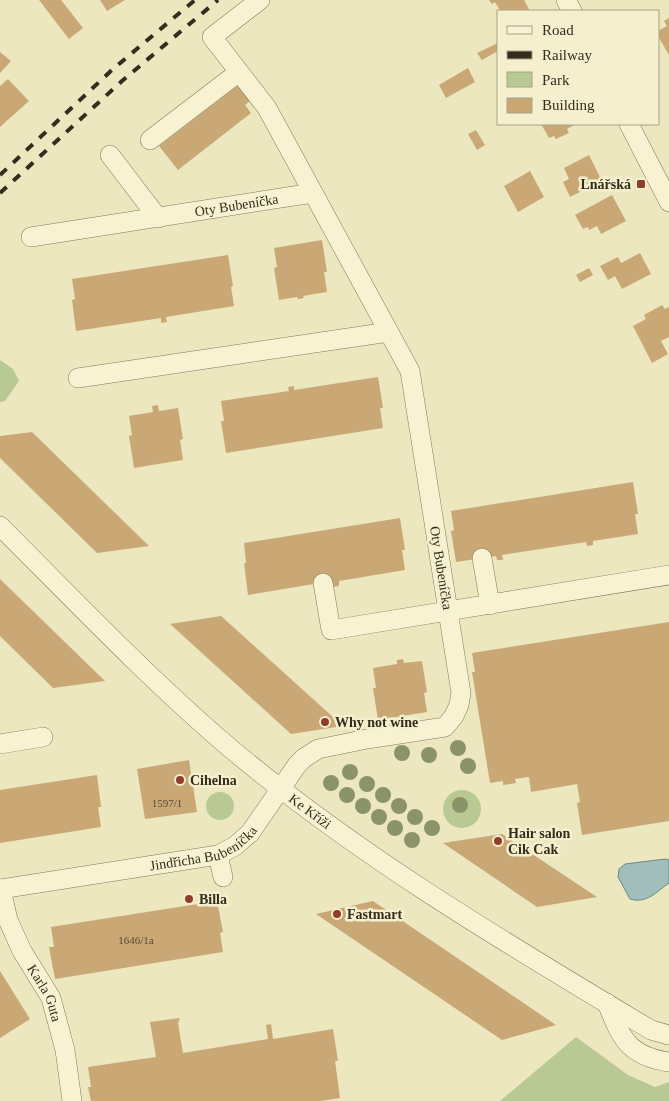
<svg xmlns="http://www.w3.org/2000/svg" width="669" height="1101" font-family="Georgia,serif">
<rect width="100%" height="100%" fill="#ece7bf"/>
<path fill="#b9c994" d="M0,360L13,369L19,381L5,401L0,402Z
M443 809a19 19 0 1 1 38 0a19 19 0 1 1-38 0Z
M206 806a14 14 0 1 1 28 0a14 14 0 1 1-28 0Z
M576,1037L628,1075L655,1087L669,1082V1101H500Z"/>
<path fill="#a2bebb" stroke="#6a8b89" d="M665,859L669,860V883C656,892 647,904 630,899L618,877L619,869L625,864Z"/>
<path fill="#c9a876" d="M39,0H61L83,28L69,39Z
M100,0H125L107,11Z
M489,0H524L530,11H497L500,10L495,2L492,4Z
M669,18V55L658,36V31L667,26L664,21Z
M498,43V51L482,60L477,53Z
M0,52L11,61L0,73Z
M468,68L475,82L446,98L439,85Z
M8,79L29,101L0,127V86Z
M240,84L251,100L245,105L251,113L178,170L159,146Z
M541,124H573L574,125L567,129L569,133L556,139L554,136L549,138Z
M476,130L485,145L477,150L468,134Z
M589,155L602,181L570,197L563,182L569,179L564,168Z
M530,171L544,197L518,212L504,186Z
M612,195L626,221L601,234L597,226L589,230L588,227L583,229L575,215Z
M322,240L327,272H324L327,292L303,296L304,298L298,299L297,297L279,300L274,268L277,267L274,248Z
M640,253L651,274L622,289L615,276L608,280L600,266L618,257L621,263Z
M228,255L233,286L231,287L234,306L166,317L167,322L161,323V318L76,331L72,300L75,299L72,279Z
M589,268L593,275L580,282L576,275Z
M662,305L665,309L669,307V337L661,341L668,354L652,363L633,326L646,319L644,315Z
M378,377L383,408H380L383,428L226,453L221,421H224L221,401L289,391L288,387L294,386V390Z
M158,405L159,411L178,408L183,439L180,440L183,460L134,468L129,436L132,435L129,416L153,412L152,406Z
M32,432L149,546L97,553L0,458V436Z
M633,482L638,514H635L638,534L593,541V545L587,546L586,542L502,555L503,560H497L496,556L456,562L451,531L454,530L451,511Z
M400,518L405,550H402L405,570L339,581V586L333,587L332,581L248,595L244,563H246L244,543Z
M0,579L105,681L53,688L0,636Z
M221,616L343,726L291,734L170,624Z
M669,622V821L582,835L577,803L580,802L577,784L531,792L529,777L515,779L516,783L503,785V781L490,783L472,672H475L472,653Z
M403,659L404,663L422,661L427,692L424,693L427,712L378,720L373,688H376L373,668L397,664V660Z
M189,760L197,812L145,819L137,769Z
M97,775L101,807H98L101,827L0,843V790Z
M502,834L597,897L537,907L443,843Z
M217,901L223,932L220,933L223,952L55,979L49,947H54L51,927Z
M373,901L556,1025L502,1040L316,914Z
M0,971L30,1019L0,1038Z
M180,1018L178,1023L183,1053L268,1039L266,1025L271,1024L273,1039L333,1029L338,1061H335L340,1098L320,1101H91L88,1087H91L88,1067L156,1057L150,1022Z"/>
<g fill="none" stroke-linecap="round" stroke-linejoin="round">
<g stroke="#847858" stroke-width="20">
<g id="minor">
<path d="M566,0L572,11"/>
<path d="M629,124L669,202"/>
<path d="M150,140L239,72"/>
<path d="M110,155L158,218"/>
<path id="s1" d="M31,237L313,193"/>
<path d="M78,378L389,332"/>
<path id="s2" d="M0,526C75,601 149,679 230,748C360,857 506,943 651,1030L669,1035"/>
<path d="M482,558L490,605"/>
<path d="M323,583L331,630L669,575"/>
<path d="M0,744L43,737"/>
<path d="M218,855L223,877"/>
<path id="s3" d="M0,889L218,855L235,846L250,833L297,765L304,758L318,749L367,739L445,727L454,716L459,705L461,693L410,371L267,108L212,37L260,0"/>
<path id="s4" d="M1,889L8,920L22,951L51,998L65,1050L72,1101"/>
<path d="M607,1003C621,1038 628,1056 669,1062"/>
</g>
</g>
<use href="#minor" stroke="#f7f3d2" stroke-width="19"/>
<path stroke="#342c1c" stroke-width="4" stroke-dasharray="9 9" stroke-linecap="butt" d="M0,175L113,69L195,0
M0,193L122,81L218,0"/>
</g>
<g fill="#8b9469">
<circle cx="458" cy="748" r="8"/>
<circle cx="402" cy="753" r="8"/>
<circle cx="429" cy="755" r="8"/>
<circle cx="468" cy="766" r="8"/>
<circle cx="350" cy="772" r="8"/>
<circle cx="331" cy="783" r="8"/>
<circle cx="367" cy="784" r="8"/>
<circle cx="347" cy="795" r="8"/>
<circle cx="383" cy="795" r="8"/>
<circle cx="460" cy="805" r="8"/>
<circle cx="363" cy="806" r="8"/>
<circle cx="399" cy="806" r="8"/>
<circle cx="379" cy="817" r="8"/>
<circle cx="415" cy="817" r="8"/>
<circle cx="395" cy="828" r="8"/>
<circle cx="432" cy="828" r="8"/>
<circle cx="412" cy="840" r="8"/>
</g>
<g fill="#913d2a" stroke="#f4f0ce" stroke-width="2">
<rect x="636" y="179" width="10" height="10" rx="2.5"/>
<circle cx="325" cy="722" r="5"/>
<circle cx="180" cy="780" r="5"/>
<circle cx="498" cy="841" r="5"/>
<circle cx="189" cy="899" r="5"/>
<circle cx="337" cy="914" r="5"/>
</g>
<g text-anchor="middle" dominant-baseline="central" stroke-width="5" stroke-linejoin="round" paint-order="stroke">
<g font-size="11" fill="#594b32">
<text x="167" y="803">1597/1</text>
<text x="136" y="940">1646/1a</text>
</g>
<g font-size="14" font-weight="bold" fill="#342c1c" stroke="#f4f0ce" text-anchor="start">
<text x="631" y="184" text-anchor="end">Lnářská</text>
<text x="335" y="722">Why not wine</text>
<text x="190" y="780">Cihelna</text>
<text x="508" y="833">Hair salon<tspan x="508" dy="16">Cik Cak</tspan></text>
<text x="199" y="899">Billa</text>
<text x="347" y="914">Fastmart</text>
</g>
<g font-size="14" fill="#342c1c" stroke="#f4f0ce">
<text stroke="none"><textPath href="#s1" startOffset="208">Oty Bubeníčka</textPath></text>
<text transform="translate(441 568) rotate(81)">Oty Bubeníčka</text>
<text stroke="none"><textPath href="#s2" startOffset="422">Ke Kříži</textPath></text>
<text stroke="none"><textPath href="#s3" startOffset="209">Jindřicha Bubeníčka</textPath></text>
<text stroke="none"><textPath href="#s4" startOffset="114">Karla Guta</textPath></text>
</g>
</g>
<rect x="497" y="10" width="162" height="115" fill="#f4f0ce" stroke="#a7a287"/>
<rect x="507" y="26" width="25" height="8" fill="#f7f3d2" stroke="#a7a287"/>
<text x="542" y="35" font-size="15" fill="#342c1c">Road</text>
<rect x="507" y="51" width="25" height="8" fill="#342c1c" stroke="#a7a287"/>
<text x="542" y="60" font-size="15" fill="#342c1c">Railway</text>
<rect x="507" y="72" width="25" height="15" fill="#b9c994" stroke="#a7a287"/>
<text x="542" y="85" font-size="15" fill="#342c1c">Park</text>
<rect x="507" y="98" width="25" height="15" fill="#c9a876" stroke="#a7a287"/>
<text x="542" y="110" font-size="15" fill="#342c1c">Building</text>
</svg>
